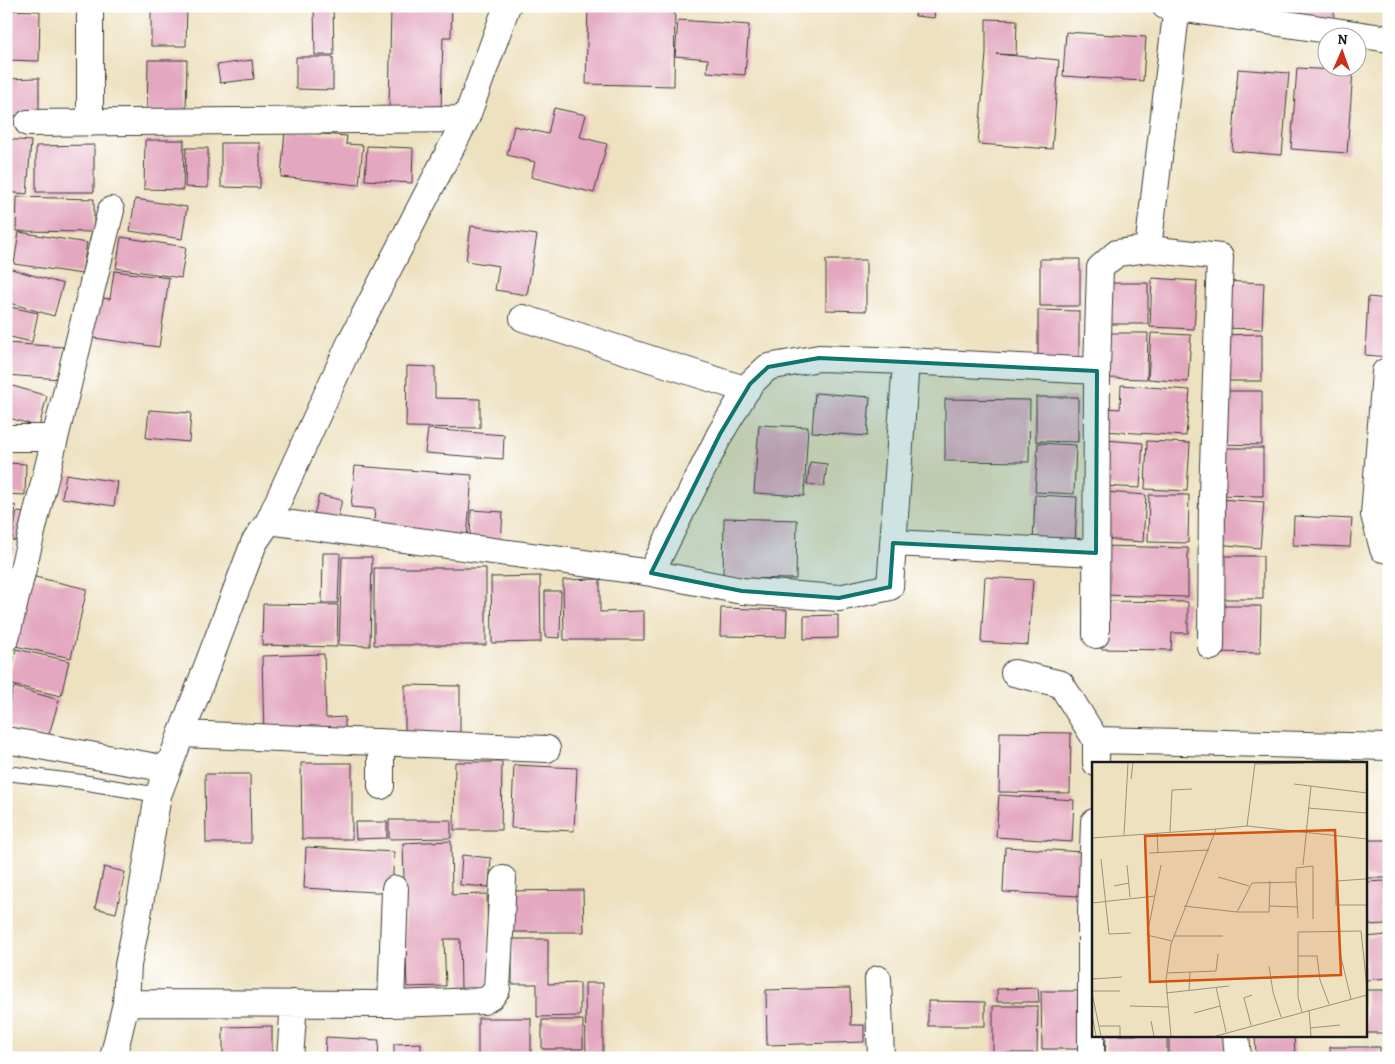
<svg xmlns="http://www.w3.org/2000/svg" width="1395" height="1064" font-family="Alegreya,serif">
<rect width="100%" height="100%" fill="#fff"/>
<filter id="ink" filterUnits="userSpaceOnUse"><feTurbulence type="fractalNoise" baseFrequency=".02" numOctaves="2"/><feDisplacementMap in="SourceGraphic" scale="10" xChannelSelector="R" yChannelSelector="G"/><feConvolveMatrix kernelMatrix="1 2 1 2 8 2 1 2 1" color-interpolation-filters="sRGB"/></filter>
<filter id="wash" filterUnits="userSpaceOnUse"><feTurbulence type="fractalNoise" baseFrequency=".0096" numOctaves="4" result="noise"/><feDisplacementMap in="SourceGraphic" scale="20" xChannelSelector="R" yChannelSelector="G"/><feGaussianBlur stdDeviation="1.12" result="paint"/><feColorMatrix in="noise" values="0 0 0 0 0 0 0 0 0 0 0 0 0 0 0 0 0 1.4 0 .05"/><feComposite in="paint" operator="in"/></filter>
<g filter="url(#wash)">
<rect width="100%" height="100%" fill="#ede1c0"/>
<g id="blocks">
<path fill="#e3a7bf" d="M151,6H187L186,46H151Z
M314,6H333L334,55H315Z
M391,6H452L451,37H443L441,109L389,108Z
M588,6H675L674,86L586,84Z
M916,6H935L934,18L915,16Z
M1287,6H1335L1333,22L1286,17Z
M6,10L40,11L39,61L6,60Z
M986,19L1017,20L1016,55L996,54L1059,60L1052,149L978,144L986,54Z
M678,20L749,25L745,75L707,72L708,59L675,56Z
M1066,32L1146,37L1143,81L1063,76Z
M296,57H333V90L296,89Z
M148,60H187L186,115H147Z
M252,60L254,79L220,83L217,65Z
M1297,68L1353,71L1347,153L1291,149Z
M1238,69L1289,73L1282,155L1232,151Z
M39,78V115L6,116V79Z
M1386,101L1389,102V137H1383Z
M554,108L586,115L580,137L607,144L594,193L531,177L535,162L507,155L514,126L548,134Z
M285,131L347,136L346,144L363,145L359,185L281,177Z
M6,139L31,141L27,194L6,192Z
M145,140H184L183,190L144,189Z
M221,143H260V188L221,187Z
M94,145V192H36V146Z
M367,146L413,148L412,183L365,180Z
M186,148H208V188L185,187Z
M17,197L94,199V232L16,231Z
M135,199L187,207L182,239L130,231Z
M471,226L537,235L527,295L495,290L499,266L466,261Z
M19,232L87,243L82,274L14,264Z
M121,237L186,247L181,278L116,268Z
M1040,259H1080V306H1040Z
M826,260H866V311L826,310Z
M8,268L63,284L54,316L6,302V273Z
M114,271L169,278L159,347L87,337L92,297L110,299Z
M1152,278L1197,281L1194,329L1150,327Z
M1220,281L1264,283L1262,329L1219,328Z
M1107,283H1148V324H1108Z
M1368,297L1389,299V357L1365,355Z
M6,306L38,313L32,342L6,336Z
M1038,310L1079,311V362H1038Z
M1108,333H1148L1147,379L1108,378Z
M1151,333L1191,335L1188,382L1148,379Z
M1262,334V381H1217V335Z
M6,343L63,347L60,379L6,375Z
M407,366L435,367V398L480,399V428L406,427Z
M6,384L47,396L39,427L6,417Z
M1121,385L1190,390L1186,436L1103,431L1104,408L1120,409Z
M1220,391H1262V445L1220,444Z
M815,393L870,397L867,436L812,432Z
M1036,397H1078V442L1036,441Z
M945,399L1030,400L1029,462L945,461Z
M149,410L191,413L189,442L146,438Z
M759,425L808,427L804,496L754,493Z
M428,429L504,435L503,459L425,453Z
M1105,440L1143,443L1140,488L1102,486Z
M1147,441L1190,443L1187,491L1145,489Z
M1038,443L1076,445L1074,494L1035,492Z
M1219,448H1263V496L1218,495Z
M810,462L827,464L824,486L807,484Z
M6,463L26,464L25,495L6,494Z
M355,466L472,475L467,539L373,532L375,509L351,507Z
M66,474L118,482L114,506L62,498Z
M1105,492L1146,495L1143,542L1102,539Z
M319,495L342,500L335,529L312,523Z
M1035,495L1077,497L1075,545L1033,543Z
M1149,495H1189L1188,543L1148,542Z
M1219,499L1264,502L1260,548L1216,544Z
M6,504L16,506L7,560H6Z
M471,510L503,512L501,542L470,540Z
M17,512L26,513L21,542L12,540Z
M1294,516L1352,519L1350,547L1293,545Z
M724,518L797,520L796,579L723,578Z
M1103,546L1188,548V597L1102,595Z
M323,553H340L338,603H322Z
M1217,556H1263V599H1218Z
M342,557H372L370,646L339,645Z
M374,568H486V645H374Z
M31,576L87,589L71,658L15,646Z
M540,576L541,642L492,643L491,577Z
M985,577L1033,580L1028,645L981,642Z
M600,579V612L644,611V640H564L563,580Z
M545,591H561L560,638L545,637Z
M1102,601L1188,602V633H1172L1171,650L1101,649Z
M263,604L338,605L337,647L262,645Z
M1216,606H1261L1260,653L1215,652Z
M721,608L787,610L786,637L720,636Z
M838,615V638L804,639V616Z
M16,649L69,661L61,696L8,684Z
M324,654L326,718L345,717V735L264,737L262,656Z
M405,685L460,686V736H405Z
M14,687L59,700L48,738L6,726V713Z
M1000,732L1071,733L1070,793L999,792Z
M455,762H502L501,830H454Z
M301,763H352V839H302Z
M514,765L577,768L574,831L511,828Z
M205,774H250L251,843H206Z
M999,795L1074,800L1072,842L996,837Z
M389,820H451V838L389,839Z
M355,822H387V838L356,839Z
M1366,840H1388L1387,878H1366Z
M451,841L452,895L487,894L489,989H461L460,939H444L446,986L407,987L403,843Z
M306,847L394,852L392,893L304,888Z
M1005,847L1082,852L1079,896L1003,892Z
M462,855L491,858L489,887L460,885Z
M104,867L125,872L116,913L95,908Z
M1385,881L1388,924L1366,925V882Z
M583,890L584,932H508V891Z
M1387,935L1389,950V978L1366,980V937Z
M512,939H548V984L580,983V1016L537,1017V984H512Z
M585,983H603V1058H586Z
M850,988L851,1025H864V1042L767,1045L766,990Z
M1038,988L1039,1002H997V989Z
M1366,990H1389V1033H1366Z
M1041,991H1081V1049H1042Z
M928,1001L985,1002V1026H928Z
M993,1006H1038L1037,1053H993Z
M478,1018H531V1058H478Z
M542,1020H583V1049H542Z
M272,1026V1058H223V1027Z
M1106,1035H1167V1058H1105Z
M1169,1035H1230V1058H1169Z
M1255,1035H1294L1295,1055L1256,1057Z
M326,1037L379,1040L378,1058H325Z
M1386,1042H1389V1058H1386Z
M421,1043V1058H394V1044Z
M1330,1047H1380V1058H1330Z"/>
</g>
</g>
<g filter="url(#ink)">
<use href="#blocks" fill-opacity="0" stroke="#3b3a35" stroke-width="1"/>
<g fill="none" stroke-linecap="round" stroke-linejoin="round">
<g stroke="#3b3a35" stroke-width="16">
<path id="service" d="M6,773L82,782L158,795"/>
</g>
<g stroke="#3b3a35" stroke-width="28">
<path id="minor" d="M90,6V123
M1165,6L1389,39
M28,123L466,119
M1148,249L1177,6
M523,318L747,390
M1389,372H1385L1374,515L1383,549L1389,550
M6,438H54
M269,521L583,563L651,573L720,434L750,384L768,367L819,358L906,361L1097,371L1100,268L1117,253L1148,249L1220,257L1212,496L1211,647
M893,543L1096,553
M651,573L742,591L839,598L890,587L906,361
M1096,635L1097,371
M6,638L111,210
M1014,673L1061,684L1096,740
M181,734L547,749
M6,740L168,769
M1096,763V740L1389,747
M381,786V742
M878,979L881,1058
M126,1003L391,1004L484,1001L492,996L497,989L503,879
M391,1004L395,889
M1236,1035L1238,1058
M113,1058L126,1003L128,965L137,921L158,795L168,769L254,543L269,521L352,339L466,119L507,6
M290,1058L294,1003
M1091,1058V912L1094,822"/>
</g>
<use href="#service" stroke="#fff" stroke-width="14"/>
<use href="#minor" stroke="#fff" stroke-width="26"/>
</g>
</g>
<path fill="#0f766e" fill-opacity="0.2" stroke="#0f766e" stroke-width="4" stroke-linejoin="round" d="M819,358L1097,371L1096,553L893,543L890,587L839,598L742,591L651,573L720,434L750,384L768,367Z"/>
<g transform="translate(1092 762)">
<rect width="275" height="275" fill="#ede1c0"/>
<path fill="none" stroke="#99927e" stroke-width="1" d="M163,2L212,1M39,17L41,1M202,22L275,31M216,46L275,51M155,64L275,77M78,70L80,28L100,27M65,71L66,91M32,73L36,1M0,76L124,67M57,91L117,88M9,97L17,172L39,171M35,103L38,135M69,103L55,173L80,179M211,103L219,24M126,115L157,124M274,117L244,119V143H275V93M204,120L206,156M22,124L37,121M0,141L63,134M92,144L145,150L160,121L204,120V106L221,104V157M178,144L205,145M145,150H177L178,119M247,170L248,191L259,237M81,174H131M206,194H225L228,218L237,242M177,204L181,230L189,255M75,211L124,209L126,192M0,217L30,215M124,225L134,270M97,228L98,210M0,229H28M0,231L9,274M74,231L137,224M38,244L76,245M217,248L219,274M210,250L206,235V170L269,169L275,226M102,251L128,244M0,252L4,274M59,259L62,274M159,263L152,236L160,233M7,264H28V274M218,266L248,263M79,274L74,218L79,182L124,67L155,64L163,1M124,274L275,233"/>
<path fill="#d4530e" fill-opacity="0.15" stroke="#d4530e" stroke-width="2.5" d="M243,68L249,213L58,220L53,74Z"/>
<rect width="275" height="275" fill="none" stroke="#1c1c1c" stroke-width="2.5"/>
</g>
<rect width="1395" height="1064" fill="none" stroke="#fff" stroke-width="25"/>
<g transform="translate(1342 52) rotate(2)"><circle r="24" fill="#ffffff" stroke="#a4a4a4"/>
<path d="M0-4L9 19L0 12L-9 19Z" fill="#c8321e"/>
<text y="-8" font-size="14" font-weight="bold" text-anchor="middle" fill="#1c1c1c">N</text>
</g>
</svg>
